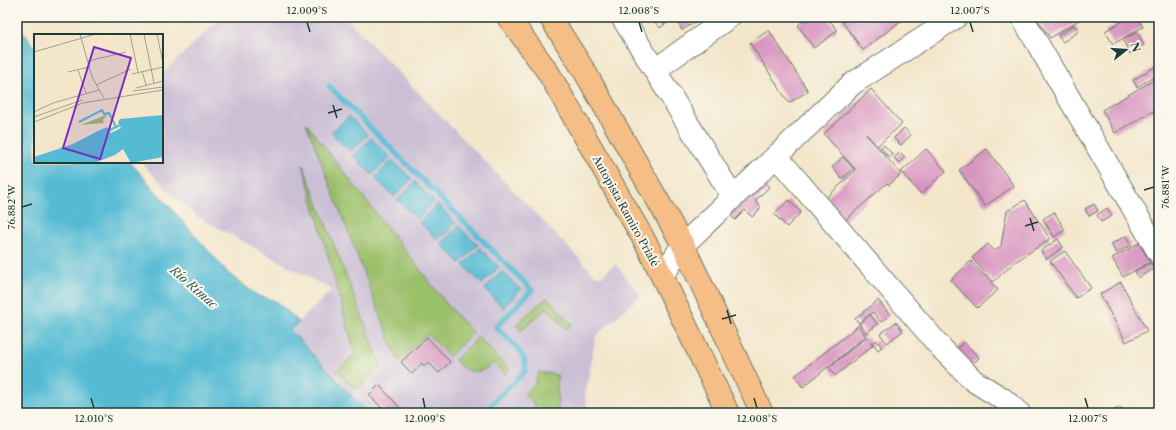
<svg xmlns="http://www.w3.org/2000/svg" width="1176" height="430" font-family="'Libre Caslon Text',serif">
<rect width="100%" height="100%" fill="#fbf7ec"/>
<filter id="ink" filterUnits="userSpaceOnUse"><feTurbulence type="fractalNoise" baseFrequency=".025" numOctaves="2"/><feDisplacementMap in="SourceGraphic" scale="8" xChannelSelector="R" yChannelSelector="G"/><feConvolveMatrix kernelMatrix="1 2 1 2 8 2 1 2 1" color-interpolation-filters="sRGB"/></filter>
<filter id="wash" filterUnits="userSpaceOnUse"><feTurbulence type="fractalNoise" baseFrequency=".012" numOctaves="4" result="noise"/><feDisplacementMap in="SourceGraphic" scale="16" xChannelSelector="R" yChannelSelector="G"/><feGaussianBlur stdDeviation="0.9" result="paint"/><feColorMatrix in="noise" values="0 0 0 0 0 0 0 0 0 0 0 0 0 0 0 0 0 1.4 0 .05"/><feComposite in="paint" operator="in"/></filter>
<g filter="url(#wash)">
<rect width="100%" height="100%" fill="#f3e6cb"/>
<path fill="#cbbfd5" d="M221,17H345L596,276H602L615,264L641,295L596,336L585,396L588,413H369L290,330L332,290L198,217L172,195L141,162H162V74Z"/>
<path fill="#9bc06a" stroke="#5d7e4f" d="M306,123L449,307L473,333L449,357L428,334L399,361L397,358Z
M303,165L381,365L360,387L353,388L337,371L355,354Z
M547,297L572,325L567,329L547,308L521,331L516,325Z
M478,337L510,369L505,374L493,363C481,375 466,375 455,360Z
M539,372L557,375L558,413H537L535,405L524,394L534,385Z"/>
<path fill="#55bbd4" stroke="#3a7c84" d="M17,24L35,47V162H130L229,274L258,296L276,301L299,322L290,330L365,410L362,413H17Z
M349,116L368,135L350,152L331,133Z
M371,138L390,157L372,175L353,156Z
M392,160L412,179L394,197L375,178Z
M415,182L434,201L417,219L398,200Z
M437,204L456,223L438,240L419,222Z
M459,226L478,245L460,263L441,244Z
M480,248L499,267L482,284L463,265Z
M502,271L521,290L503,308L485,289Z"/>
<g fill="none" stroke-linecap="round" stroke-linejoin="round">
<path stroke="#55bbd4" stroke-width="5.5" d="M329,86L532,290L496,327C507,339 529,353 525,371L483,413"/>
</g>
<g id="blocks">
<path fill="#d895c0" d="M650,17H665L669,21L660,28Z
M675,17H703L682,30Z
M809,17H828L837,31L814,48L798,25Z
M845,17H906L863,50L841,20Z
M982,17H993L985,22Z
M1036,17H1084L1050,38Z
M1129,17H1137L1143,27L1113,44L1105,31Z
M1074,25L1079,31L1063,42L1058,36Z
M769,30L808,91L789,103L750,43Z
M1137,32L1144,45L1130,54L1123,40Z
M1158,65L1159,74L1137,87L1133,80Z
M1159,77V108L1115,133L1102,110Z
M871,89L902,124L877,146L866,134L901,174L889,185L887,183L842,223L823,201L856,170L824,134Z
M904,128L911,135L901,145L894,138Z
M884,145L893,155L889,158L880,148Z
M926,149L946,171L921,194L901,172Z
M987,149L1014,186L985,206L959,170Z
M900,152L905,157L899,163L894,158Z
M843,157L854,169L842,179L832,167Z
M760,178L769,187L755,201L761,208L752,217L745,210L735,220L727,211Z
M789,200L801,212L787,227L774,214Z
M1025,200L1050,239L1015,262L993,282L972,258L988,244L995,251L1001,246L1007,211Z
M1094,204L1098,211L1089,216L1085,209Z
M1107,208L1112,216L1101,222L1097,215Z
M1054,212L1065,230L1054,237L1043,219Z
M1126,236L1131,245L1116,253L1111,244Z
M1058,239L1063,247L1047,259L1041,251Z
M1139,243L1150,262L1123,277L1112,258Z
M1065,251L1091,288L1076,298L1050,261Z
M971,261L998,290L977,308L951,280Z
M1151,263L1154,269L1138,278L1135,271Z
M1121,282L1147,331L1126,342L1100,294Z
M878,300L890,315L881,322L873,312L859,323L855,319Z
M870,315L878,324L866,333L859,324Z
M896,322L903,331L887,343L880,334Z
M858,326L866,336L803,387L795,376Z
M427,337L450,362L439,373L428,362L424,366L422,363L412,374L401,362Z
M867,337L873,345L835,376L829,367Z
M876,340L882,347L878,350L873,343Z
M964,342L979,358L968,368L953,353Z
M379,385L404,412L402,413H387L369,395Z
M1120,407L1123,413H1109Z"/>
</g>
</g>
<g filter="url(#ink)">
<use href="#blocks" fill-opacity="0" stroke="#697869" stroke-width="1"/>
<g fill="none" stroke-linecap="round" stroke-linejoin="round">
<g stroke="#697869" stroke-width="24">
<path id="minor" d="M622,17L733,197
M1022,17L1159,253
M655,70L729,17
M776,156L943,350L974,381L1003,399L1019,413
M662,276L683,245L852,84L956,17"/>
</g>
<g stroke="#697869" stroke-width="24">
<path id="highway" d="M508,17L548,72L647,245L728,413
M550,17L585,72L683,245L762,413"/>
</g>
<use href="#minor" stroke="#fff" stroke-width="22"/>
<use href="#highway" stroke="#f5be86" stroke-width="22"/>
</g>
</g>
<path fill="none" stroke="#1f3d34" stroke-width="1.5" d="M307,22L310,32M639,22L642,32M970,22L973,32M333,105L337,118M328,113L342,109M1144,190L1154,187M22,207L32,204M1030,218L1034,231M1025,226L1038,222M727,310L731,324M722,319L736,315M91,398L94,408M423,398L425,408M754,398L757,408M1085,398L1088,408"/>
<g text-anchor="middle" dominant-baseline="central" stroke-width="4" stroke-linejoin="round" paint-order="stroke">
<g font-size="11" fill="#1f3d34" stroke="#fbf7ec">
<text transform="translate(626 211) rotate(61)">Autopista Ramiro Prialé</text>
</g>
<g font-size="12" font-style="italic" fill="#2c5c5c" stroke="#fbf7ec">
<text transform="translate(194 287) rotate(41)">Río Rímac</text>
</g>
</g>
<g transform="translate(34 34)">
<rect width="129" height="129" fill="#f3e6cb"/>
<path d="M74,80L69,86L70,89L47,91Z" fill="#9bc06a"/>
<path d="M129,81V123L97,129L89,115L81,121L60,129H0V123L39,110L64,97L73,93L77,99L87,94L84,88L86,85Z" fill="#55bbd4"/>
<path fill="none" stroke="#55bbd4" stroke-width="2" d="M45,88L68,76L70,80L75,79L82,93M72,98L88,90"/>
<path fill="none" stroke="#9ea28f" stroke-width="1" d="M46,0L58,43L70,64M96,0L104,38M110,0L120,49M123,0L129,29M0,18L62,0M54,27L92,18M44,36L52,59M108,37L112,51M34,38L55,33M98,40L129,33M62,51L97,35M102,54L129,47M99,57L129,53M0,78L19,69L65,56M0,83L48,66M0,88L49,69L129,56"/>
<path fill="#7b2cbf" fill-opacity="0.15" stroke="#7b2cbf" stroke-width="2" d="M60,13L97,24L66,125L29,114Z"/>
<rect width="129" height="129" fill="none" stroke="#1f3d34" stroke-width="2"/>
</g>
<rect width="1176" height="430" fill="none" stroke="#fbf7ec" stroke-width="44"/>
<g transform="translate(1126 50) rotate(73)" stroke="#fbf7ec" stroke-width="3" paint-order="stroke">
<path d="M0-3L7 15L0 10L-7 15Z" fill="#1f3d34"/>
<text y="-6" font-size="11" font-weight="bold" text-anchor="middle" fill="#1f3d34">N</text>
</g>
<rect x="22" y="22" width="1132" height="386" fill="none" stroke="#1f3d34" stroke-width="1.5"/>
<g font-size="10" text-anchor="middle" fill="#1f3d34">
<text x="307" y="14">12.009°S</text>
<text x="639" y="14">12.008°S</text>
<text x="970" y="14">12.007°S</text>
<text transform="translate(1165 187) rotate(-90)" y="4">76.881°W</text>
<text transform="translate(11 207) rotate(-90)" y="4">76.882°W</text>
<text x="94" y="422">12.010°S</text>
<text x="425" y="422">12.009°S</text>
<text x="757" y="422">12.008°S</text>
<text x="1088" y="422">12.007°S</text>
</g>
</svg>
